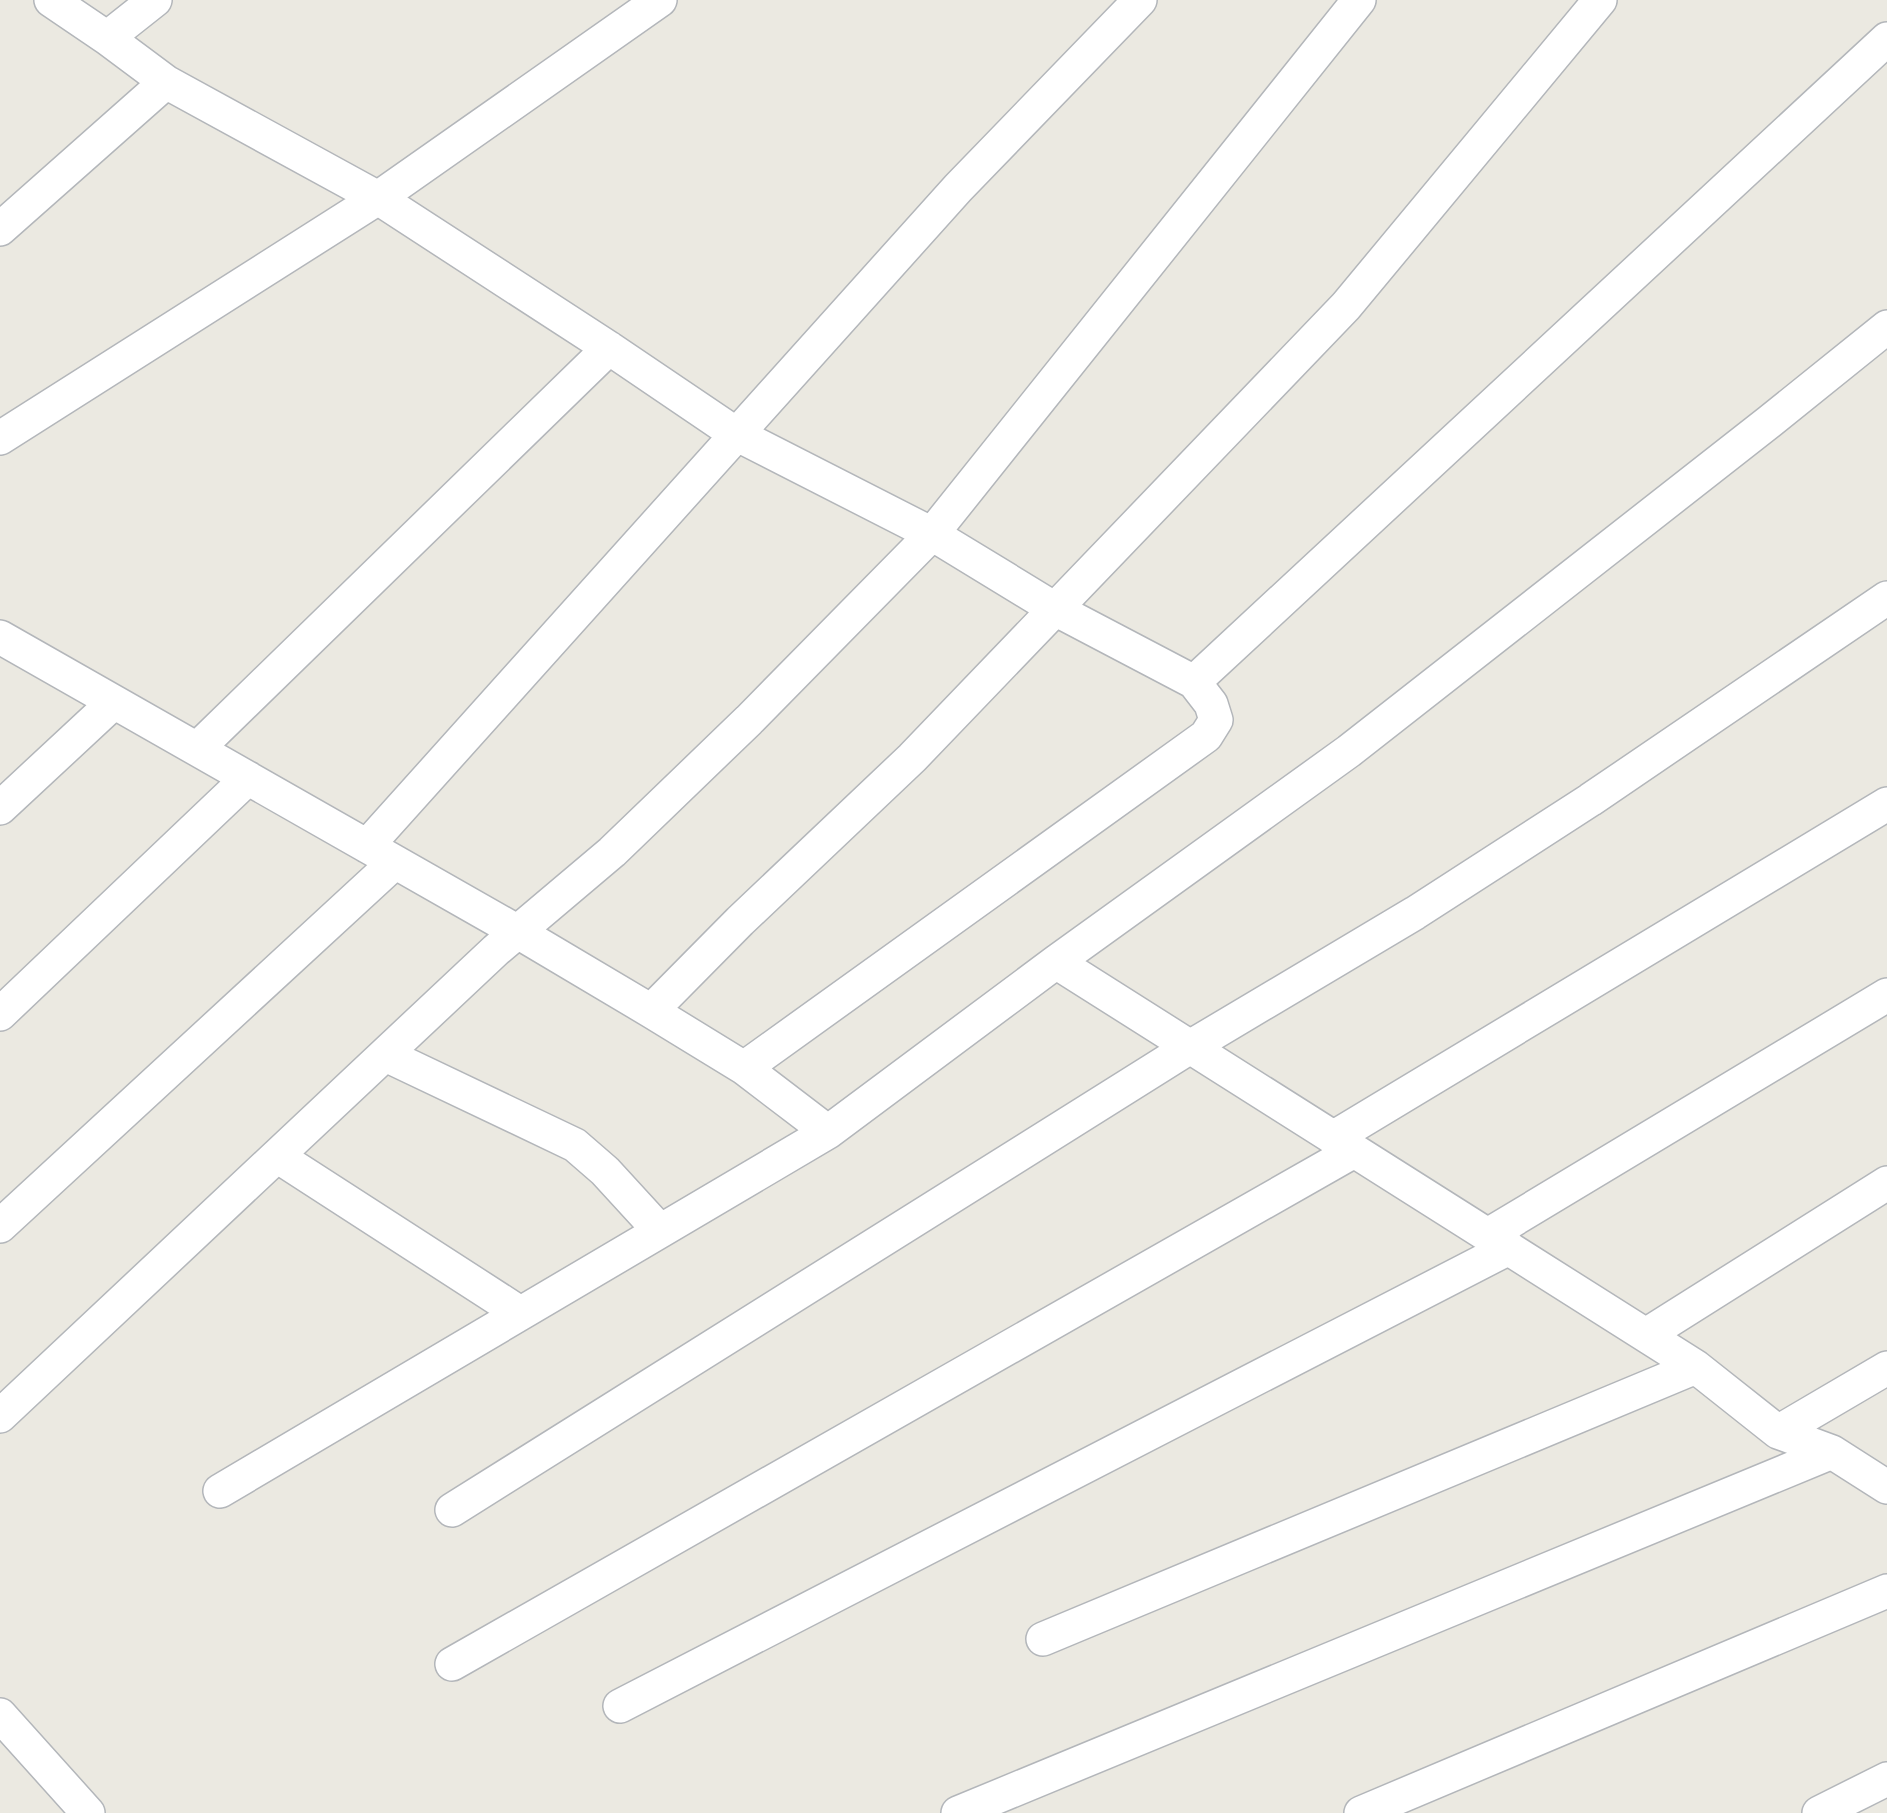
<svg xmlns="http://www.w3.org/2000/svg" width="1887" height="1813" font-family="'Public Sans',sans-serif">
<rect width="100%" height="100%" fill="#ebe9e1"/>
<g fill="none" stroke-linecap="round" stroke-linejoin="round">
<g stroke="#b3b6ba" stroke-width="36">
<path id="minor" d="M51,0L107,38L166,82L378,198L609,348L736,434L932,534L1055,609L1194,682
M107,38L155,0
M0,229L166,82
M0,438L378,198L660,0
M0,637L518,932L651,1011L744,1068L828,1132
M197,749L609,348
M0,808L114,702
M367,846L958,188L1140,0
M1056,962L1696,1367L1778,1432L1832,1452L1887,1487
M651,1011L740,921L912,758L1346,306L1600,0
M0,1014L248,778
M386,1055L575,1145L605,1171L660,1231
M744,1068L1206,736L1216,720L1211,704L1194,682L1887,39
M1333,1138L1887,804
M277,1156L520,1313
M0,1226L395,862
M1488,1235L1887,995
M1646,1335L1887,1183
M0,1416L496,950L612,852L749,720L932,534L1359,0
M1778,1432L1887,1368
M220,1491L828,1132L1056,962L1349,751L1769,422L1887,327
M452,1510L1190,1047L1415,913L1590,800L1887,598
M1043,1639L1696,1367
M452,1664L1354,1151
M620,1706L1509,1248
M0,1715L88,1813
M958,1813L1832,1452
M1361,1813L1887,1591
M1819,1813L1887,1779"/>
</g>
<use href="#minor" stroke="#fff" stroke-width="33"/>
</g>
</svg>
